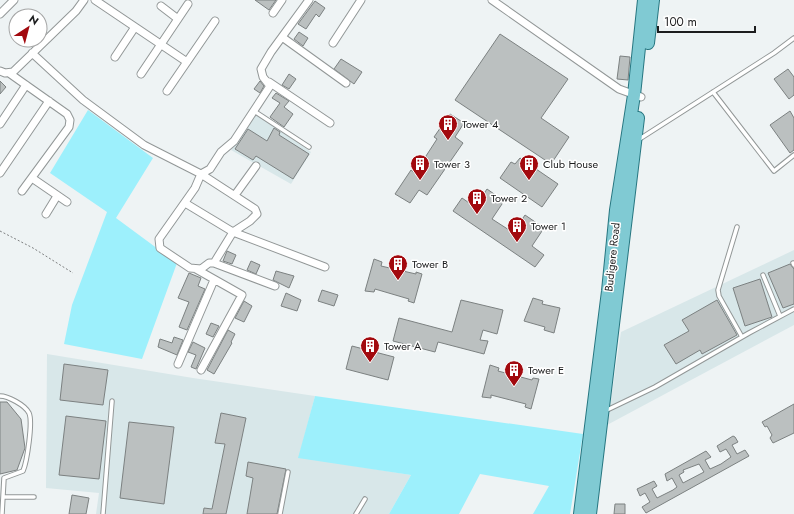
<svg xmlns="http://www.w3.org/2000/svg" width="794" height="514" font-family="Jost,sans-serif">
<rect width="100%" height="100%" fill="#eef3f4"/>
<path fill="#d8e7e9" d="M256,114L311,152L291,184L231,150Z
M794,250V325L607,425L621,332Z
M47,354L193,378L315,396L299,457L411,475L389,514H96L99,493L46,488Z"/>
<path fill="#9df0fc" d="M88,110L153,158L116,218L177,263L142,359L64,344L72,305L107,212L50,173Z
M315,396L583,434L570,514H533L549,486L480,474L459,514H389L411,475L298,458Z"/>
<path fill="#bbc0c0" stroke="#7c8181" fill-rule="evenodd" d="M255,0H276L269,10Z
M315,1L325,8L319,17L316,14L306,29L298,24Z
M299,32L308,38L303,46L294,39Z
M500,34L568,79L541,118L569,137L551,164L455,100Z
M620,56L630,57L628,80L617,79Z
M341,59L362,72L354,84L334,69Z
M788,69L794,77V95L789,99L774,79Z
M289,74L296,79L289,89L282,85Z
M0,81L6,87L0,94Z
M260,81L264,86L260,93L254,89Z
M276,93L289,101L284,107L293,114L284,127L270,117L280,103L272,98Z
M790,111L794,118V150L790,153L770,125Z
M450,114L464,123L455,137L463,143L427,195L419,190L410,203L395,194L411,170L415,173L437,139L434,137Z
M274,128L280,132L279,135L309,154L293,179L256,156L253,160L235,149L248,129L267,141Z
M520,158L558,184L542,207L500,178L511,162L515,164Z
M487,189L504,201L492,219L506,228L513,233L525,215L544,228L532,246L544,255L535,267L453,211L462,198L475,207Z
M227,251L236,255L232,264L223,261Z
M374,259L382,262L381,266L416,274V272L422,274L414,303L408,301L409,299L375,289L374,292L365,291Z
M251,261L260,265L256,274L247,270Z
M790,264L794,269V304L783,308L768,273Z
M276,271L294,276L289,288L273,280Z
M189,273L201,278L198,286L205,289L187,330L179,327L189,302L178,298Z
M760,279L772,317L745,326L733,288Z
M322,290L338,295L334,306L318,301Z
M286,293L301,300L297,311L281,306Z
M533,298L543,301L542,304L560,308L554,333L544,330L545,327L524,321Z
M461,300L503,310L497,334L483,330L480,340L488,341L484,354L438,342L435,352L393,341L399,318L452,332Z
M717,300L737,335L702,354L700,350L676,364L664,345L689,331L682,320Z
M244,301L252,306L244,322L235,318Z
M211,323L219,326L213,337L206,334Z
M228,330L235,334L231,342L232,343L214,374L207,370Z
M174,337L183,340L177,355L158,347L160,339L172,343Z
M193,342L205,348L196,369L191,367L196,355L188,352Z
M352,346L394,357L388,380L346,369Z
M64,364L108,370L103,405L60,400Z
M490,365L499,368L498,371L532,380L533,378L539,379L531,409L525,407L526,404L491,395V398L482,397Z
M0,402H7L21,419L25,448L17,470L0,474Z
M794,404V433L773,443L770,438L772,435L767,426L765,427L762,422Z
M221,413L246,418L226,514H203L204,508L212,509L225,444L215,443Z
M66,416L106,421L99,479L59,475Z
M129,422L174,427L164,504L120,498Z
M733,436L735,437L738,442L732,445L737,454L745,450L749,456L646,513L642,507L650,502L645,493L640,496L637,489L654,481L657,486L652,489L657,498L673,490L677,487L672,478L667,481L665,474L706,451L711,457L705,460L710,469L721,464L731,457L726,449L720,452L717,446ZM699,464L704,472L683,483L679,475L684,472L683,470Z
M248,462L286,469L277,514H247L253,478L246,476Z
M72,495L89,498L86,514H69Z
M615,504H625V514H614Z"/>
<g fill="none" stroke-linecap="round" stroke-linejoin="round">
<g stroke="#929797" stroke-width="5.5">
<path id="lane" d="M713,92L774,171L794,155
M254,111L309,147
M638,140L774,53L794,38
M737,227L718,290L719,296L742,337
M793,263L794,265
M763,275L780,316
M0,396C8,396 25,405 29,413C33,422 27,462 23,471L4,478L2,514
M605,411L655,387L749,333L794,309
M4,497H34
M103,514L112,401
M280,514L288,472
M356,514L365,499"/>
</g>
<g stroke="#929797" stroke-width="9">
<path id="street" d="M95,0L187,62
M492,0L619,89L641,97
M161,6L178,19
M273,13L282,0
M0,14L14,0
M282,37L346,83
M333,43L361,0
M32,53L83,100L144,145L201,174L255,209L257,214L250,221L233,232L214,263
M115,57L135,27
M0,71L5,73L13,72L76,11L84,0
M9,73L67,114L70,120L69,127L22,191
M141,74L188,4
M269,82L330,123
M167,91L215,21
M0,124L26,85
M0,173L49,101
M32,178L67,202
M235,195L256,166
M185,203L233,232L325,267
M46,214L57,196
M196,269L242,295L201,370
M275,286L214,263H209L201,269L190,268L160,248L159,239L195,188L201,174L210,169L221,152L234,141L270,86L263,77L261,69L271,52L309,0
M178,364L214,280"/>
</g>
<g stroke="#267680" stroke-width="14">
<path id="primary" d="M648,43L653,0
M580,514L608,291L616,210L634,95L644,0
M590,514L638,118"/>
</g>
<path stroke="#7d7f80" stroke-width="1" stroke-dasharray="2 2" stroke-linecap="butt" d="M0,231L33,248L73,273"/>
<use href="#lane" stroke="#fff" stroke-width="3.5"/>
<use href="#street" stroke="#fff" stroke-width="7"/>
<use href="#primary" stroke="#80cad3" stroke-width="12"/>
</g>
<defs>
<g id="building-pin" transform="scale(1)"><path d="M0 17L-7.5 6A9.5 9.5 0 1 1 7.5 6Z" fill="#a2090e" stroke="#fff"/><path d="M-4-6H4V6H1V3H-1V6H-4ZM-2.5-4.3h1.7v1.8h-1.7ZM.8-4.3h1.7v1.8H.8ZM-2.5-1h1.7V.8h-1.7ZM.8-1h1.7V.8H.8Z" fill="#fff"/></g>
</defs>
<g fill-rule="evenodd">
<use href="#building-pin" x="448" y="124"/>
<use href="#building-pin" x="420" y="164"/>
<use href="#building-pin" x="529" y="164"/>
<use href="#building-pin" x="477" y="198"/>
<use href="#building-pin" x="517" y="226"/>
<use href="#building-pin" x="398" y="264"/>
<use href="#building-pin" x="370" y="346"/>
<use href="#building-pin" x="514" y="370"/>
</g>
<g text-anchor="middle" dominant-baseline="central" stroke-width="3" stroke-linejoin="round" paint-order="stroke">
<g font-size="11" fill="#1c1d1e" stroke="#fff" text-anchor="start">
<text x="462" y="124">Tower 4</text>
<text x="434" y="164">Tower 3</text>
<text x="543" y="164">Club House</text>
<text x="491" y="198">Tower 2</text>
<text x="531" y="226">Tower 1</text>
<text x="412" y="264">Tower B</text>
<text x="384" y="346">Tower A</text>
<text x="528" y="370">Tower E</text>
</g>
<g font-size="11" fill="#1c1d1e" stroke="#fff">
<text transform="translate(612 257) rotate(-84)">Budigere Road</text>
</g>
</g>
<g transform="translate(28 28) rotate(36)"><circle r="19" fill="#ffffff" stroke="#a4a5a5"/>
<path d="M0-3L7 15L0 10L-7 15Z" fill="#a2090e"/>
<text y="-6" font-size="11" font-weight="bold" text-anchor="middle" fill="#1c1d1e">N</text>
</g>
<path d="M658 26v6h97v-6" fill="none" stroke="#1c1d1e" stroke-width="2"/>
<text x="664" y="26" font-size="12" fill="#1c1d1e" stroke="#ffffff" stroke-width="3" paint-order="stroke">100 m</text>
</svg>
